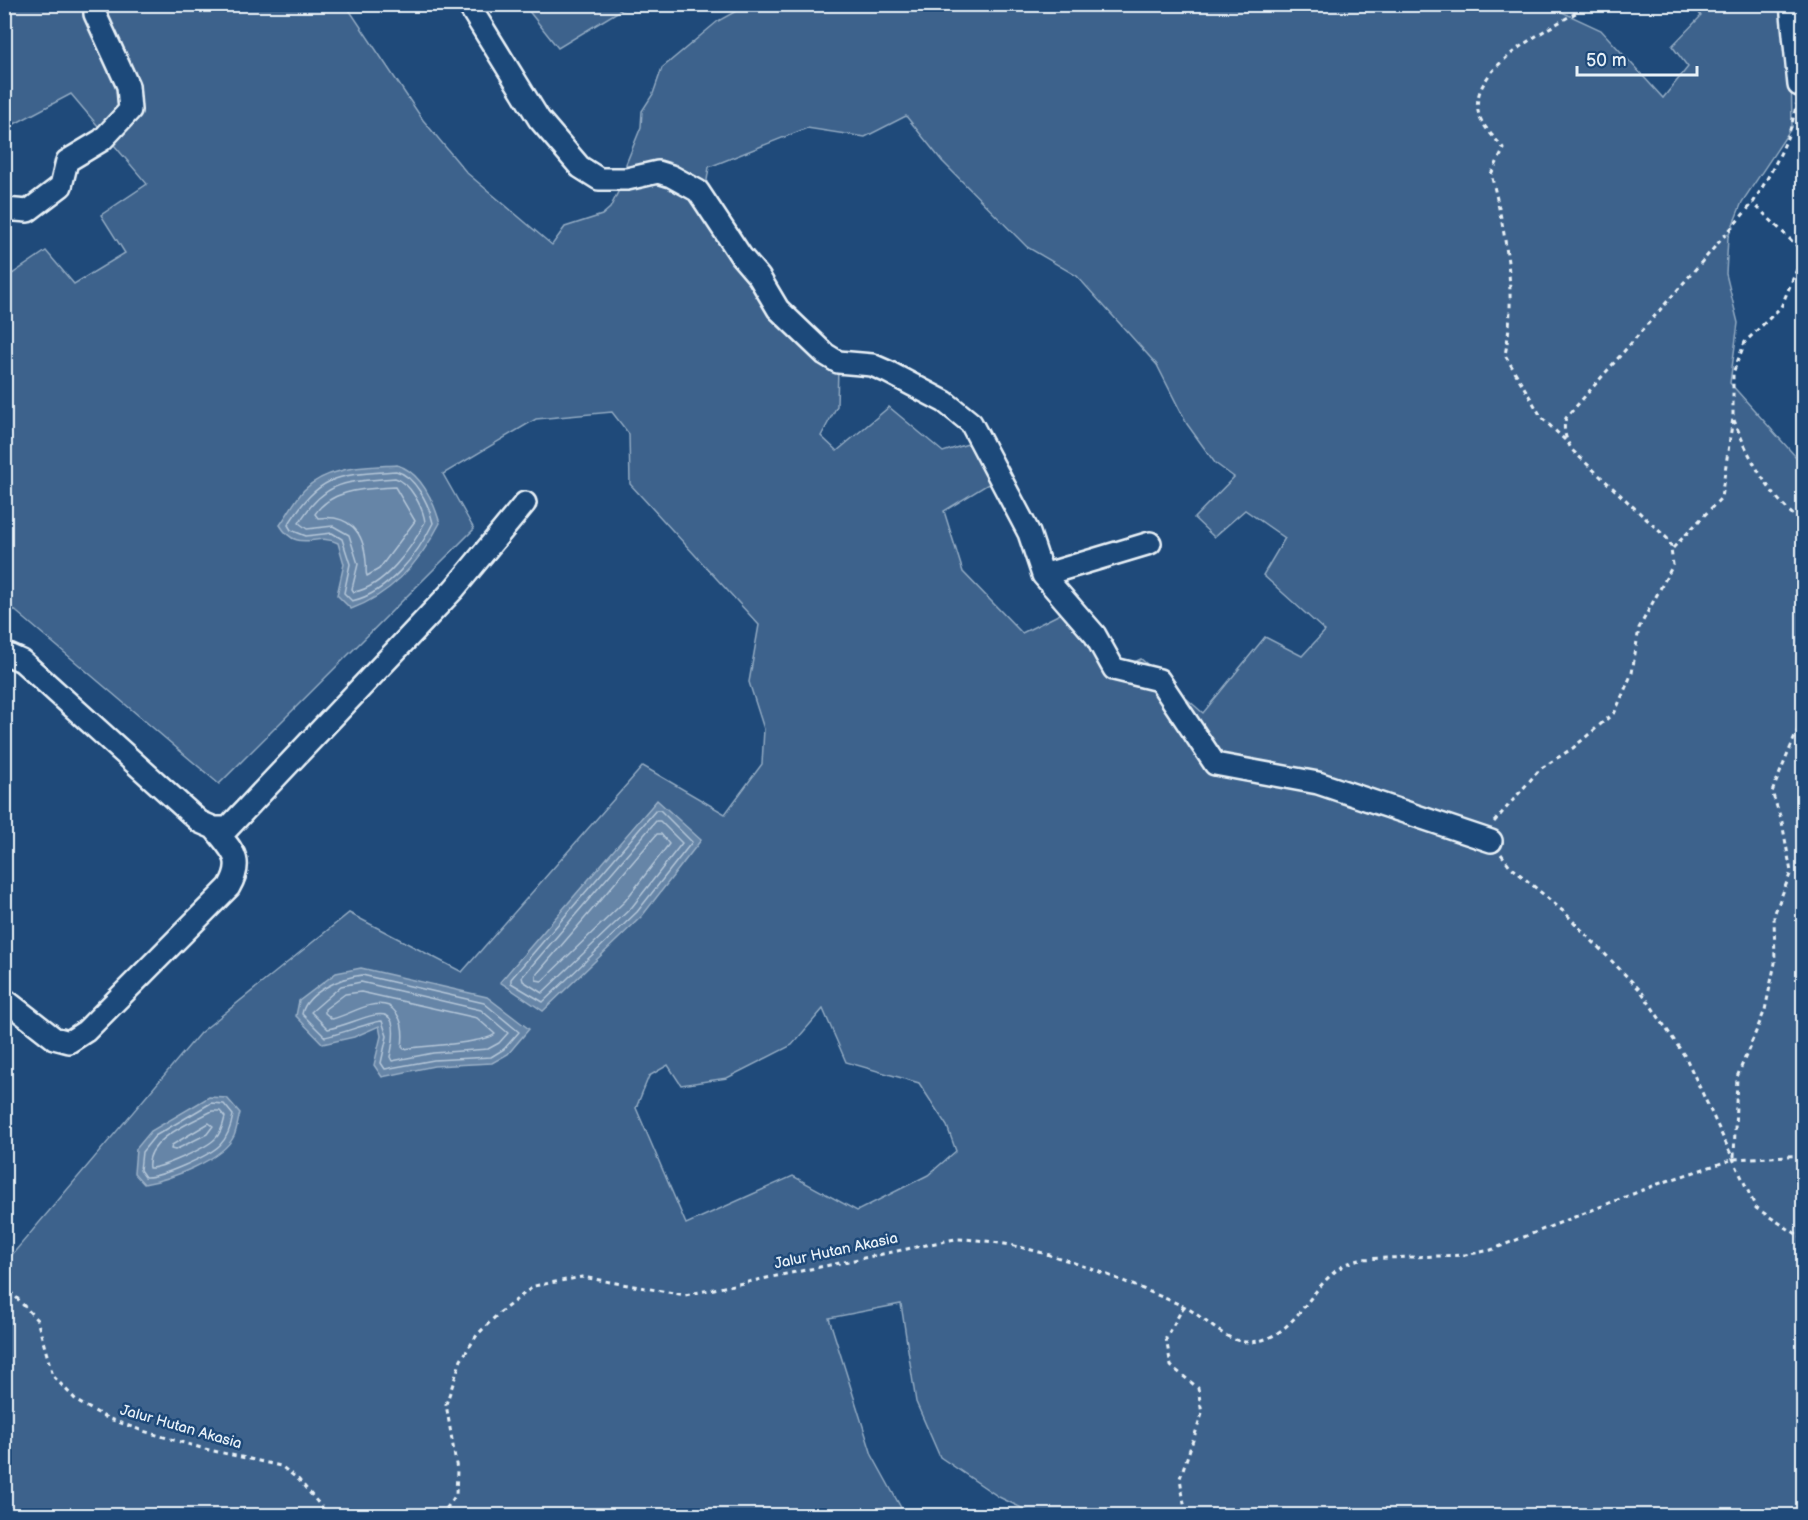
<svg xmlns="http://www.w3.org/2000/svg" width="1808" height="1520" font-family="'Balsamiq Sans',sans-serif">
<rect width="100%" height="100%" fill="#1f4a7a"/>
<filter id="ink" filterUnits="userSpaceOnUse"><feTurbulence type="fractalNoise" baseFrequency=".0167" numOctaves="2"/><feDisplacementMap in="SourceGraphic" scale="12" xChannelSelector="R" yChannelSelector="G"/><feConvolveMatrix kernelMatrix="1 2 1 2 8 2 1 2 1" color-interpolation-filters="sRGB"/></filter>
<g filter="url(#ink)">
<path fill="#3c628c" stroke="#92aac2" stroke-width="1.5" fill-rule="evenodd" d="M5,5H346L423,120L467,173L552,245L565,227L602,215L610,208L625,178L626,164L641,127L642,111L653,94L662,68L718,21L747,5H1547L1601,30L1663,98L1688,67L1672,46L1701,16L1694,5H1781L1791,65L1792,127L1742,202L1728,237L1726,274L1738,323L1730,383L1796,457L1803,456V1515H1036L999,1497L940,1457L916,1402L901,1304L829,1318L872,1455L905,1515H5V1254L11,1256L200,1033L349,913L462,972L643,766L725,814L762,764L764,729L749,682L759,625L630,484L629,434L612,412L536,419L443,474L474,529L219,784L5,602V279L46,251L74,284L125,253L101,215L147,184L71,94L5,129ZM906,116L942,161L1027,247L1077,276L1157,365L1187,424L1215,463L1234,477L1194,518L1214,537L1245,510L1285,538L1263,575L1325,631L1302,656L1265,637L1203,713L1141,659L1112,672L1066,611L1022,633L963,572L944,511L990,483L974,442L943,452L889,407L837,451L821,436L837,406L838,367L705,194L709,167L807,128L865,137ZM823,1009L846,1062L919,1083L947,1126L956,1151L928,1175L857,1211L793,1176L686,1224L636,1108L649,1076L668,1065L681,1085L727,1078L792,1045Z
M524,5H629L558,48Z"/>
<path fill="#6685a7" stroke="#9ab0c7" stroke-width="1.5" d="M397,465C421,472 433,500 440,523C420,562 392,594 351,609L337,595L344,564L338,543C317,531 298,555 280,525C288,514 295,500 304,490C327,466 366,467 397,465Z
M657,800L701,840L642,916L543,1011L500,982Z
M361,968L487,997L529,1029L508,1054L492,1063L434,1066L382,1077L374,1065L381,1036L379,1026L354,1037L323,1044L296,1016L299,1001L336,973Z
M209,1097L227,1098L240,1113C238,1120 237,1129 234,1136C223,1160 168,1180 144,1184L134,1173L136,1149L151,1131Z"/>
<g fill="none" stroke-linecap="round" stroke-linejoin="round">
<path stroke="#b4c6d8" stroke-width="1.5" d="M396,471C415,476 429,504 433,523C418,554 388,593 352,601L344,593L350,564L342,539L332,533L306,536L291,530L288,525C321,473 338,475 396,471Z
M395,478C410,482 423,508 425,522C412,548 384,587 354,592L352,589L358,564L349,535L333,526L307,529L299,523C326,479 347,482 395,478Z
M395,487L415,521L379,569L367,576C365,571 367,568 366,562C364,531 349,514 318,518L315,514C332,488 367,489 395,487Z
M656,810H660L692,842L637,912L543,1002L511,983V979Z
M656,821H660L682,843L632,907L542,993L523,981L522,977Z
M657,834H661L669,844L625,901L542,981L536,980V975Z
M362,975L484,1003L519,1032L504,1049L491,1057L434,1060L385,1069L381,1063L387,1036L382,1021C377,1020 337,1035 325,1037L302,1014C306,992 343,977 362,975Z
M361,982L481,1010L508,1033L499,1043L488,1049L433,1053L392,1061L390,1057C406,988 365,1022 328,1029L311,1012L341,986Z
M361,992L477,1018L495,1034C486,1043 422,1046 404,1049L402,1047C404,1031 403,1016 389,1006C370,999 350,1015 332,1019L325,1013V1009L345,994Z
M211,1103L224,1104L233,1115C231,1127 228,1137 220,1145C209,1156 160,1178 145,1177L140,1170L142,1152L155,1136Z
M212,1111H220L225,1117C223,1126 221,1133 215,1139C206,1148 160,1169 149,1168C145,1139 191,1123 212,1111Z
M209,1123L213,1126L207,1134L175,1150L171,1149L172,1145Z"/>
<g stroke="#e8f1f8" stroke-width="26">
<path id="minor" d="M468,4L539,119L580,167L599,179H627L658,172L671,176L698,191L741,256L759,277L778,309L825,354L838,362L872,365L888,372L945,402L971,423L1029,533L1043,575L1095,635L1114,669L1159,680L1215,764L1318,783L1491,841
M1791,4L1799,85L1804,87
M4,209L28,211L61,186L67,161L102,140L130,110L128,86L95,14V4
M1043,575L1150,543
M4,653L22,661L200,822L214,828H228L454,589L525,503
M4,999L54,1038L69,1042L86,1031L229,887C245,859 232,851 214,828"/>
</g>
<path stroke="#e8f1f8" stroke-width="3" stroke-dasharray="4.5 4.5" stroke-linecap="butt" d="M1734,420C1749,459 1770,498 1804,524
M1565,440L1542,418L1505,355C1517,293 1506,234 1491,174L1504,149C1496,139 1482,126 1479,115C1465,70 1548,29 1579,11L1582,4
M1673,548L1721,498L1733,418V373L1745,342L1781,307L1801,260L1797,246L1753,203
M1494,822L1540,769L1573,748L1615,712L1632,673L1639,628L1673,565L1670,541L1572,450C1566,440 1562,429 1566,418L1753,203C1770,174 1792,138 1796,104
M1501,854L1510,866L1564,912L1641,991L1686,1058L1756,1208L1804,1239
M1734,1157L1737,1077L1765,1010L1775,963L1774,915L1791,872L1782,822L1772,792L1804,715
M4,1284L37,1320L53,1376L78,1402L107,1418L143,1431L205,1449L281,1466L299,1480L329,1516
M1184,1306L1166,1338L1171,1366L1198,1388L1202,1414L1180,1478L1186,1516
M441,1516L456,1495L457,1470L446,1404L461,1360L477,1335L498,1314L534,1286L582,1277L685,1295L955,1239C1028,1239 1114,1277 1181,1305C1204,1315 1224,1344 1252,1342C1303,1337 1312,1270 1360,1259L1465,1255L1491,1250L1658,1184L1734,1159L1804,1155"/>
<use href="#minor" stroke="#1f4a7a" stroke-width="21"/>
</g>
</g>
<g text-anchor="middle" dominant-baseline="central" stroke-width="5" stroke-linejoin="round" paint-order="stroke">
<g font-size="15" fill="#e8f1f8" stroke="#1f4a7a">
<text transform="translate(836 1251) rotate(-12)">Jalur Hutan Akasia</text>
<text transform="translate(181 1427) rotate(16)">Jalur Hutan Akasia</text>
</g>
</g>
<rect width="1808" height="1520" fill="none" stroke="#1f4a7a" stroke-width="24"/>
<rect x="12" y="12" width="1784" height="1496" fill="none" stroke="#e8f1f8" stroke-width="2" filter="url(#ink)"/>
<path d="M1577 66v9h120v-9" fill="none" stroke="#e8f1f8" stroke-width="3"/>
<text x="1586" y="66" font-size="18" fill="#e8f1f8" stroke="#1f4a7a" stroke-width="4.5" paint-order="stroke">50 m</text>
</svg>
